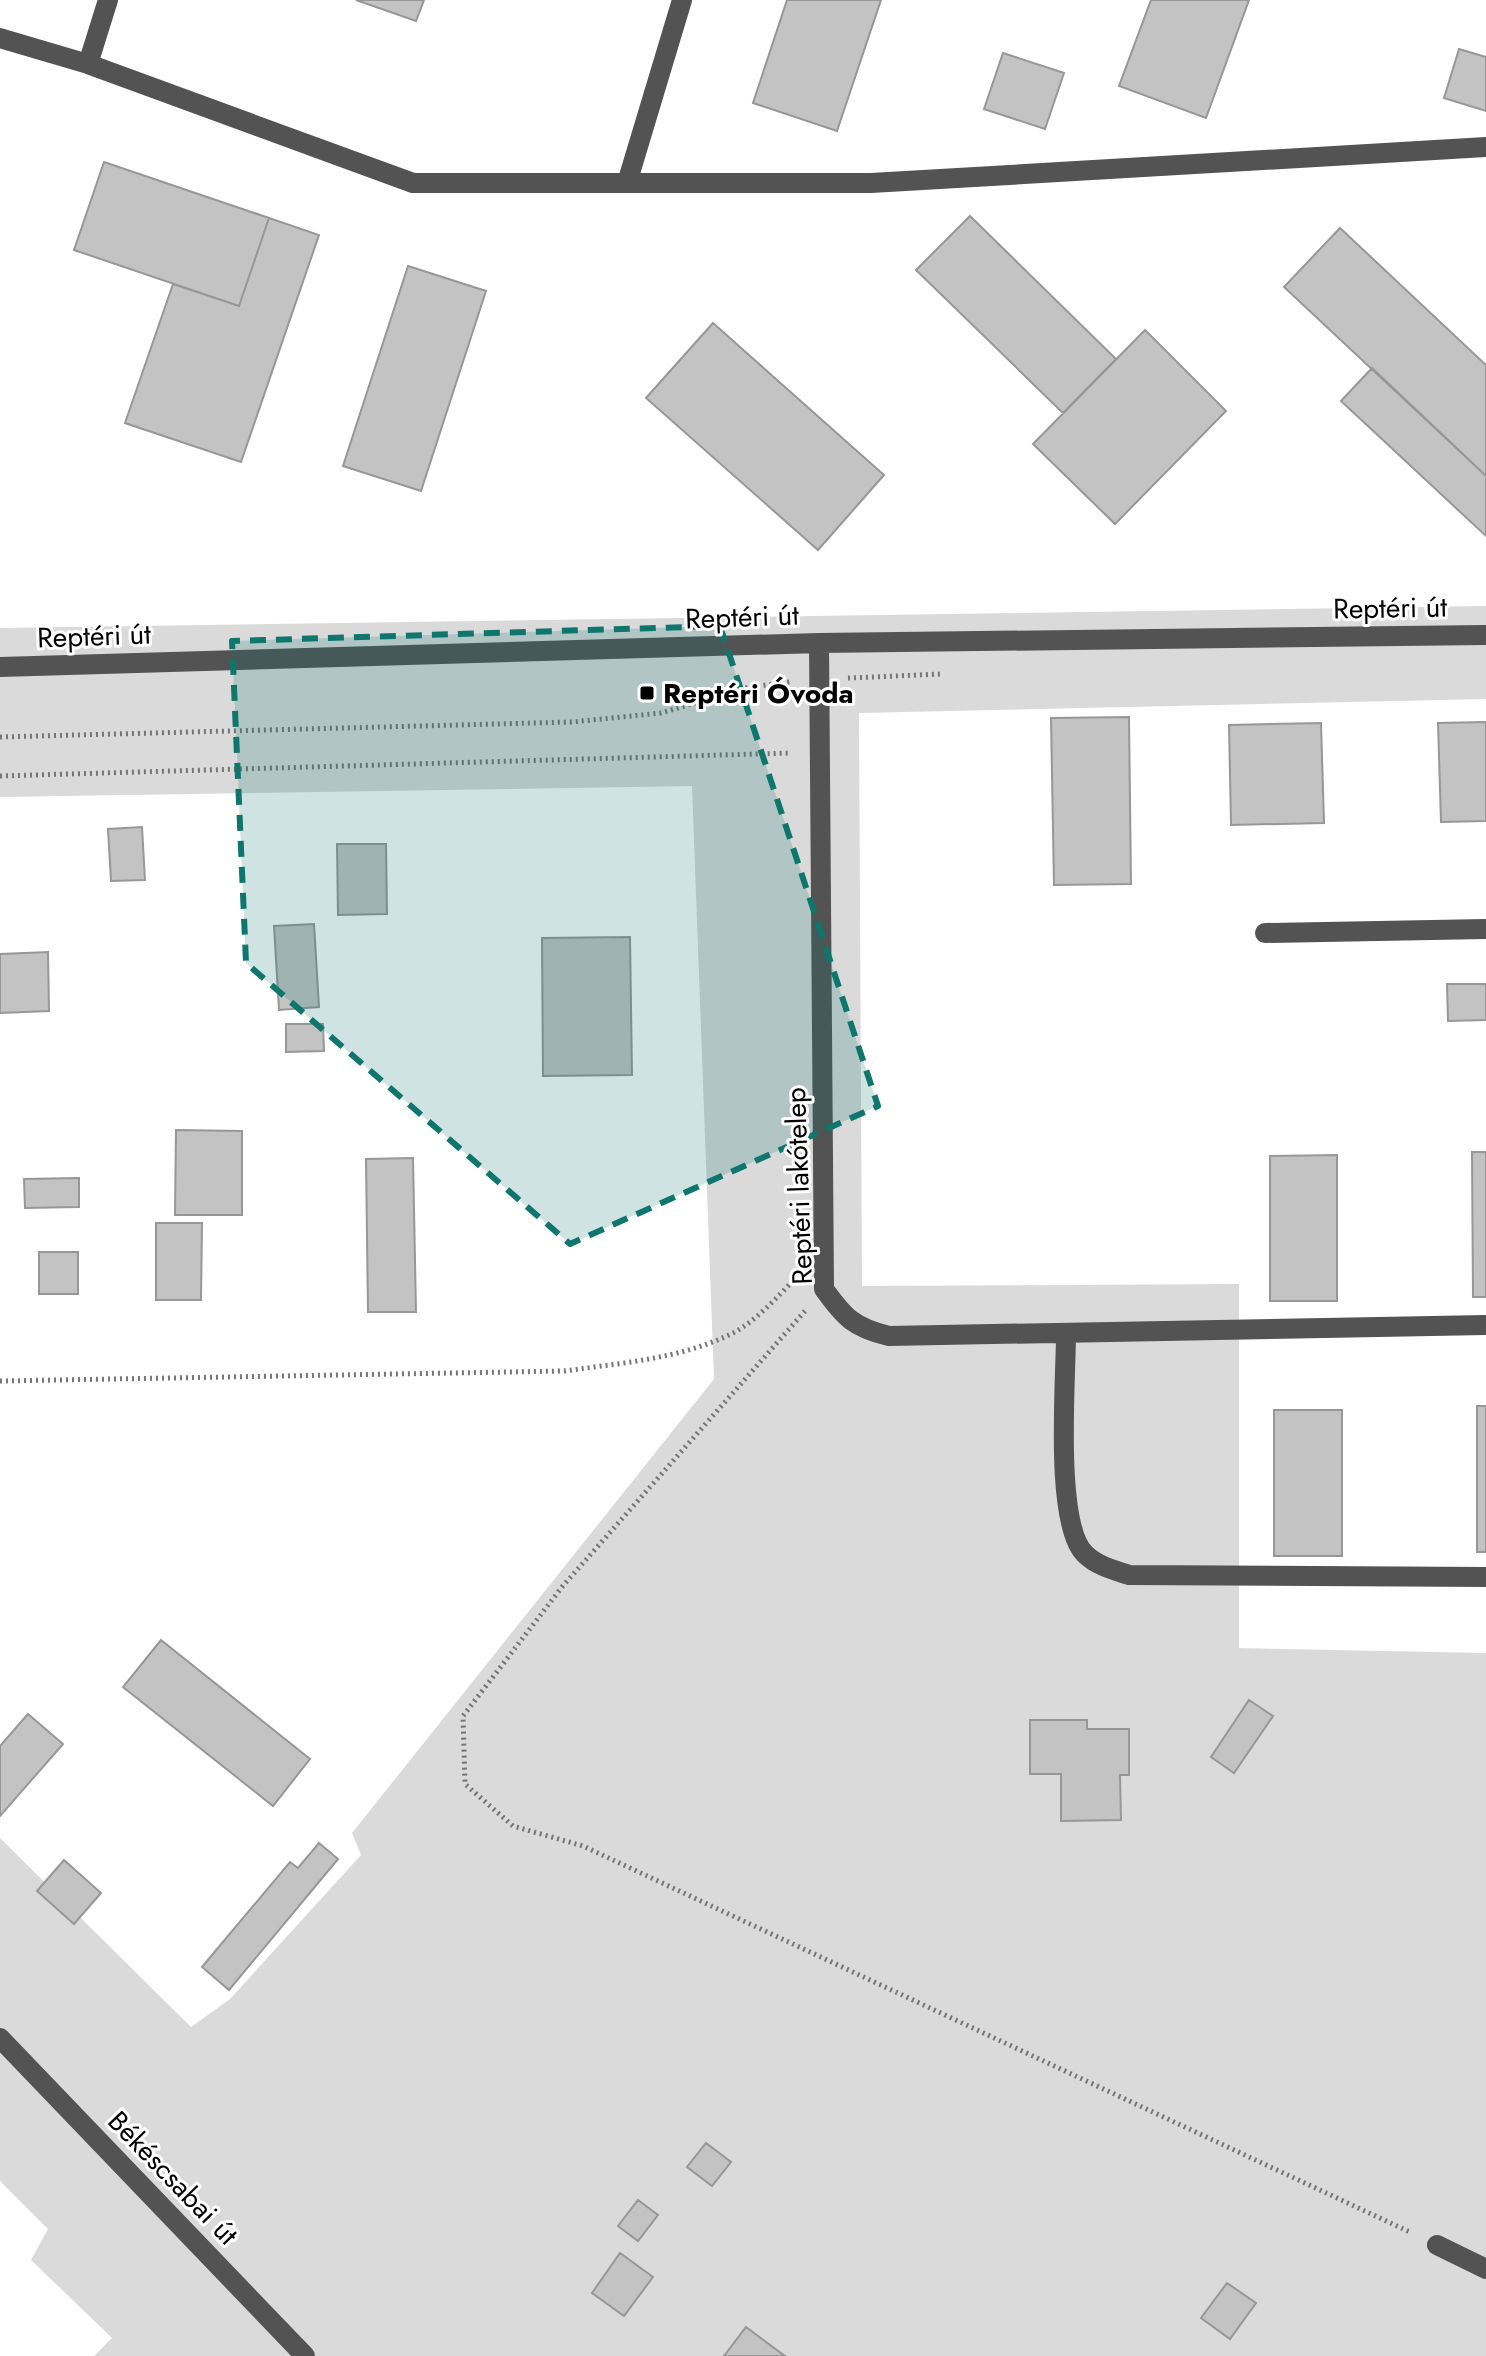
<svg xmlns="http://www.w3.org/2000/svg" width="1486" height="2356" font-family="Jost,sans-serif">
<rect width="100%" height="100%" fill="#fff"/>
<path fill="#dadada" d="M1486,606V699L859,713L862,1286L1239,1284V1648L1486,1653V2356H94L112,2338L31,2260L48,2229L0,2181V1838L191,2027L230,1999L361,1855L352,1833L714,1379L692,786L0,797V628Z"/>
<path fill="#c3c3c3" stroke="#979797" stroke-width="2" d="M356,0H424L416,21Z
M787,0H881L837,131L753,103Z
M1151,0H1249L1206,118L1119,86Z
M1459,49L1486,57V111L1444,98Z
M1003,53L1064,73L1045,129L984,109Z
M104,162L269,218L239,306L74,250Z
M970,216L1116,359L1063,413L916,270Z
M269,218L319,235L241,462L125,423L173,284L239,306Z
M1340,228L1486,365V476L1284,287Z
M408,266L486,291L421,491L343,466Z
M713,323L884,475L818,550L646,398Z
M1145,330L1226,411L1115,524L1033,444Z
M1372,368L1486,476V536L1341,401Z
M1129,717L1131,884L1054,885L1051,718Z
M1486,722V821L1441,822L1438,723Z
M1321,723L1324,823L1231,825L1229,725Z
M142,827L145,880L111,881L108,829Z
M337,844H386L387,914L338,915Z
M314,924L319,1007L279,1010L274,926Z
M630,937L632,1075L543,1076L542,938Z
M48,952L49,1011L0,1013V954Z
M1447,984H1486V1020L1448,1021Z
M286,1024H323L324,1051L286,1052Z
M176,1130L242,1131V1215H175Z
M1472,1152H1486V1297H1473Z
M1337,1155V1301H1270V1156Z
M413,1158L416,1312H368L366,1159Z
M79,1178V1207L25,1208L24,1179Z
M156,1223H202L201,1300H156Z
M39,1252H78V1294H39Z
M1477,1406H1486V1552H1477Z
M1274,1410H1342V1556H1274Z
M161,1640L310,1759L273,1806L123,1687Z
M1249,1700L1273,1716L1234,1773L1211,1757Z
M28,1714L63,1744L0,1816V1746Z
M1030,1720H1087V1729H1129V1775H1120L1121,1820L1061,1821V1774H1030Z
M319,1843L338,1859L229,1990L202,1967L290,1862L298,1868Z
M64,1860L101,1893L74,1924L37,1891Z
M706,2143L731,2162L712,2186L687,2167Z
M638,2200L658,2215L638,2241L618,2226Z
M620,2253L653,2277L624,2316L592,2293Z
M1227,2283L1256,2303L1230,2339L1201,2318Z
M746,2327L785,2356H724Z"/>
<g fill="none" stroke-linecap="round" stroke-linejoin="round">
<path stroke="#757575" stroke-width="5" stroke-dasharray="2 4" stroke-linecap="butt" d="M848,678L942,674
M0,737L572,722L661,713L749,687L790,682
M0,776L791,753
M805,1311L562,1587L463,1716L465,1784L513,1826L583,1846L1412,2233
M0,1381L564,1371C621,1363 681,1359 733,1333C756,1321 776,1298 794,1280"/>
<path stroke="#535353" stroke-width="20" d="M0,38L88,64L413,183H871L1486,147
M88,64L108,0
M627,183L682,0
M819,643L824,1289C844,1317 854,1328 889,1336L1486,1325
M0,667L819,643L1486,635
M1265,933L1486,929
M1066,1334C1066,1379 1054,1524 1085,1554C1097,1566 1114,1570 1129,1575L1486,1577
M0,2038L305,2356
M1437,2245L1486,2269"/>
</g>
<path fill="#0f766e" fill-opacity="0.2" stroke="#0f766e" stroke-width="6" stroke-dasharray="16 10" stroke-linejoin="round" d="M720,626L878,1106L570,1244L246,963L232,641Z"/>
<rect fill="#000" stroke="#fff" stroke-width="3" x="639" y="685" width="16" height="16" rx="4"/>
<g text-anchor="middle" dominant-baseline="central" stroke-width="6" stroke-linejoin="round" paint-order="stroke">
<g font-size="28" fill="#000" stroke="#fff">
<text transform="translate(1390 608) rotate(-1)">Reptéri út</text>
<text transform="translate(742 617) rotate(-2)">Reptéri út</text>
<text transform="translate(94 636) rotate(-2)">Reptéri út</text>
<text transform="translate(799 1186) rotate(-92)">Reptéri lakótelep</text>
<text transform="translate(173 2178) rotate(46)">Békéscsabai út</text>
</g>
<g font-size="28" font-weight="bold" fill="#000" stroke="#fff" text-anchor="start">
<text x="663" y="693">Reptéri Óvoda</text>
</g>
</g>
</svg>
